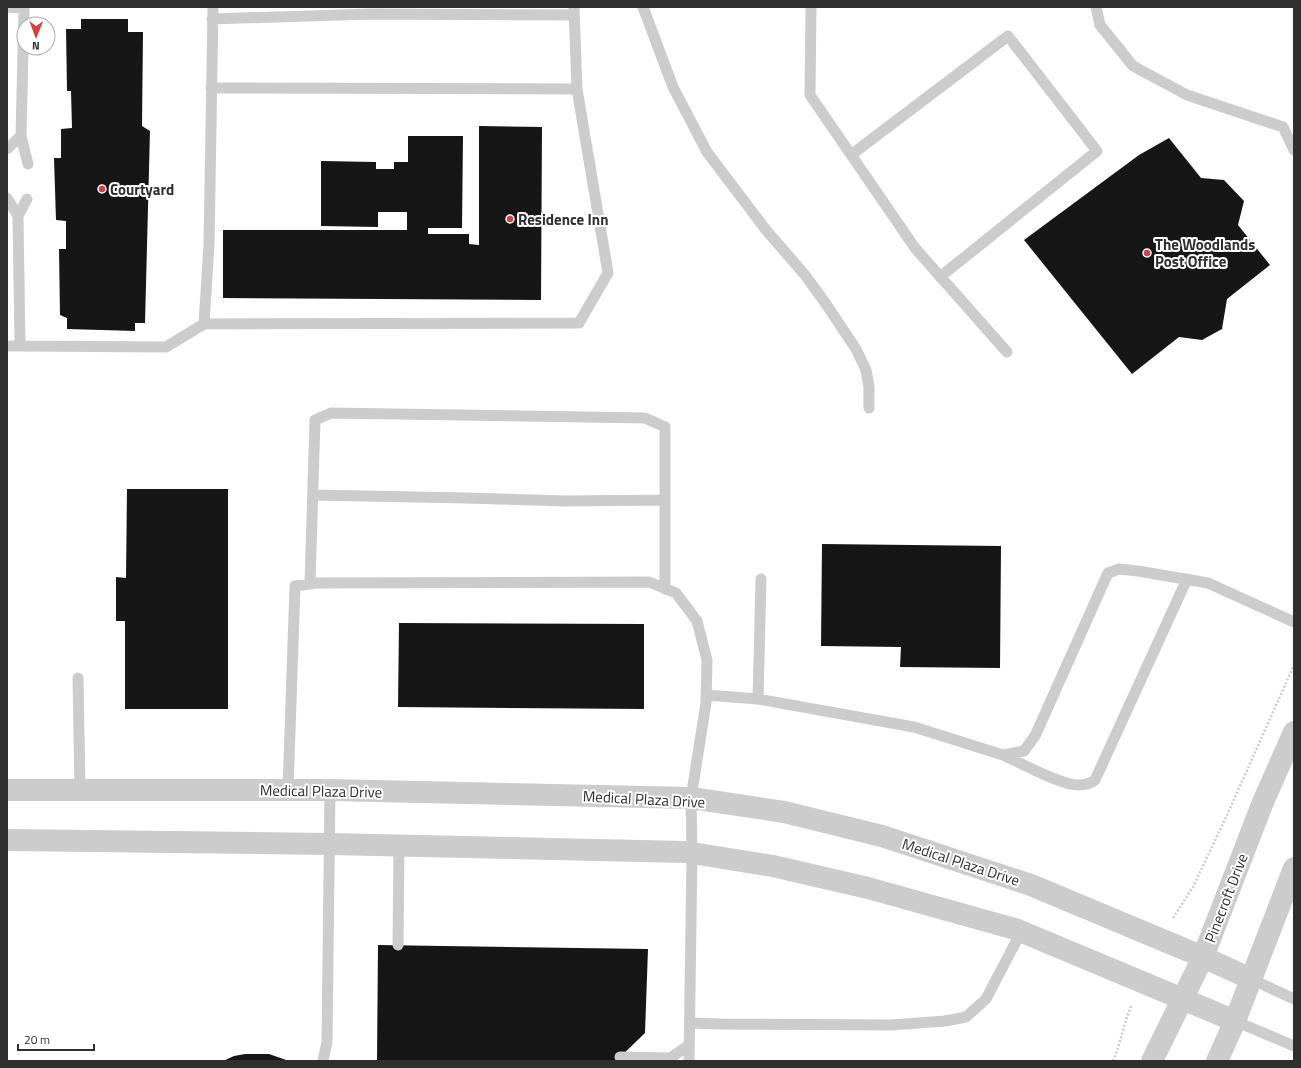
<svg xmlns="http://www.w3.org/2000/svg" width="1301" height="1068" font-family="'Titillium Web',sans-serif">
<rect width="100%" height="100%" fill="#fff"/>
<path fill="#161616" d="M81,19H128V32H143L142,126L150,131L145,323H135V331L67,329V318L60,315L59,249H66V221L56,220L54,158H61V129L72,128L71,91H67L66,29H81Z
M479,126L542,127L541,300L223,298V230H407V212H378V227L321,226V161L376,162V169H394V162H408V136H463L462,228H428V234H469V244L479,245Z
M1169,138L1201,178L1224,180L1244,201L1238,225L1270,265L1227,299L1222,329L1202,340L1179,337L1132,374L1024,240L1139,155Z
M127,489H228V709H125V621H116V577L126,578Z
M822,544L1001,546L1000,668L900,667L901,647L821,646Z
M399,623L644,624V709L398,707Z
M378,945L648,949L645,1033L616,1061H377Z
M245,1054H269L289,1061H223L234,1056Z"/>
<g fill="none" stroke-linecap="round" stroke-linejoin="round">
<path stroke="#ccc" stroke-width="2.5" stroke-dasharray="2 2" stroke-linecap="butt" d="M1173,918L1193,887L1227,815L1294,665
M1113,1061C1121,1042 1124,1023 1132,1004"/>
<path stroke="#ccc" stroke-width="11" d="M7,7L24,8L21,136L7,149
M643,7L673,87L707,152L766,230L805,275L826,304L856,349L866,370L869,387V408
M811,7L810,95L915,248L1007,352
M1096,7L1100,25L1133,66L1187,95L1283,127L1294,150
M212,19L371,14L574,15
M211,88L577,89L574,7
M21,136L28,164
M851,155L1008,36L1097,151L940,277
M7,198L18,216L20,346L166,347L204,324L209,245L213,7
M18,216L27,199
M204,324L579,323L608,273L577,89
M7,346H20
M313,495L466,498L565,501L665,500
M310,583L315,420L331,413L645,418L665,427V589
M78,678L80,790
M706,695L758,699L914,727L1003,755L1024,751L1035,736L1108,573L1119,569L1138,571L1208,583L1294,622
M758,699L761,579
M1003,755C1021,763 1060,785 1078,785C1085,785 1090,784 1095,780L1187,579
M288,790L295,586L316,583L649,582L676,593L697,621L707,660L706,703L691,798L692,853L689,1061
M398,945L399,846
M1251,979L1294,999
M1235,1021L1294,1046
M690,1023L720,1024L891,1025L945,1021L966,1017L986,999L1021,932
M620,1057L669,1058
M323,1061L327,1042L330,790
M666,1061L689,1045"/>
<path stroke="#ccc" stroke-width="22" d="M7,790H330L691,798L784,812L882,836L1031,885L1203,957L1251,979
M7,840L329,844L686,852L773,866L868,888L1015,929L1235,1021"/>
<path stroke="#ccc" stroke-width="22" d="M1152,1061L1203,957L1263,802L1294,732
M1217,1061L1235,1021L1294,868"/>
</g>
<g fill="#d74041" stroke="#fff" stroke-width="1.5">
<circle cx="102" cy="189" r="4"/>
<circle cx="510" cy="219" r="4"/>
<circle cx="1147" cy="253" r="4"/>
</g>
<g text-anchor="middle" dominant-baseline="central" stroke-width="4" stroke-linejoin="round" paint-order="stroke">
<g font-size="15" font-weight="bold" fill="#2f2f2f" stroke="#fff" text-anchor="start">
<text x="110" y="189">Courtyard</text>
<text x="518" y="219">Residence Inn</text>
<text x="1155" y="244">The Woodlands<tspan x="1155" dy="17">Post Office</tspan></text>
</g>
<g font-size="15" fill="#2f2f2f" stroke="#fff">
<text transform="translate(321 791) rotate(1)">Medical Plaza Drive</text>
<text transform="translate(644 799) rotate(3)">Medical Plaza Drive</text>
<text transform="translate(961 862) rotate(18)">Medical Plaza Drive</text>
<text transform="translate(1226 898) rotate(-69)">Pinecroft Drive</text>
</g>
</g>
<rect width="1301" height="1068" fill="none" stroke="#2f2f2f" stroke-width="16"/>
<g transform="translate(36 36) rotate(181)"><circle r="19" fill="#ffffff" stroke="#acacac"/>
<path d="M0-3L7 15L0 10L-7 15Z" fill="#d74041"/>
<text y="-6" font-size="11" font-weight="bold" text-anchor="middle" fill="#2f2f2f">N</text>
</g>
<path d="M18 1044v6h76v-6" fill="none" stroke="#2f2f2f" stroke-width="2"/>
<text x="24" y="1044" font-size="12" fill="#2f2f2f" stroke="#ffffff" stroke-width="3" paint-order="stroke">20 m</text>
</svg>
